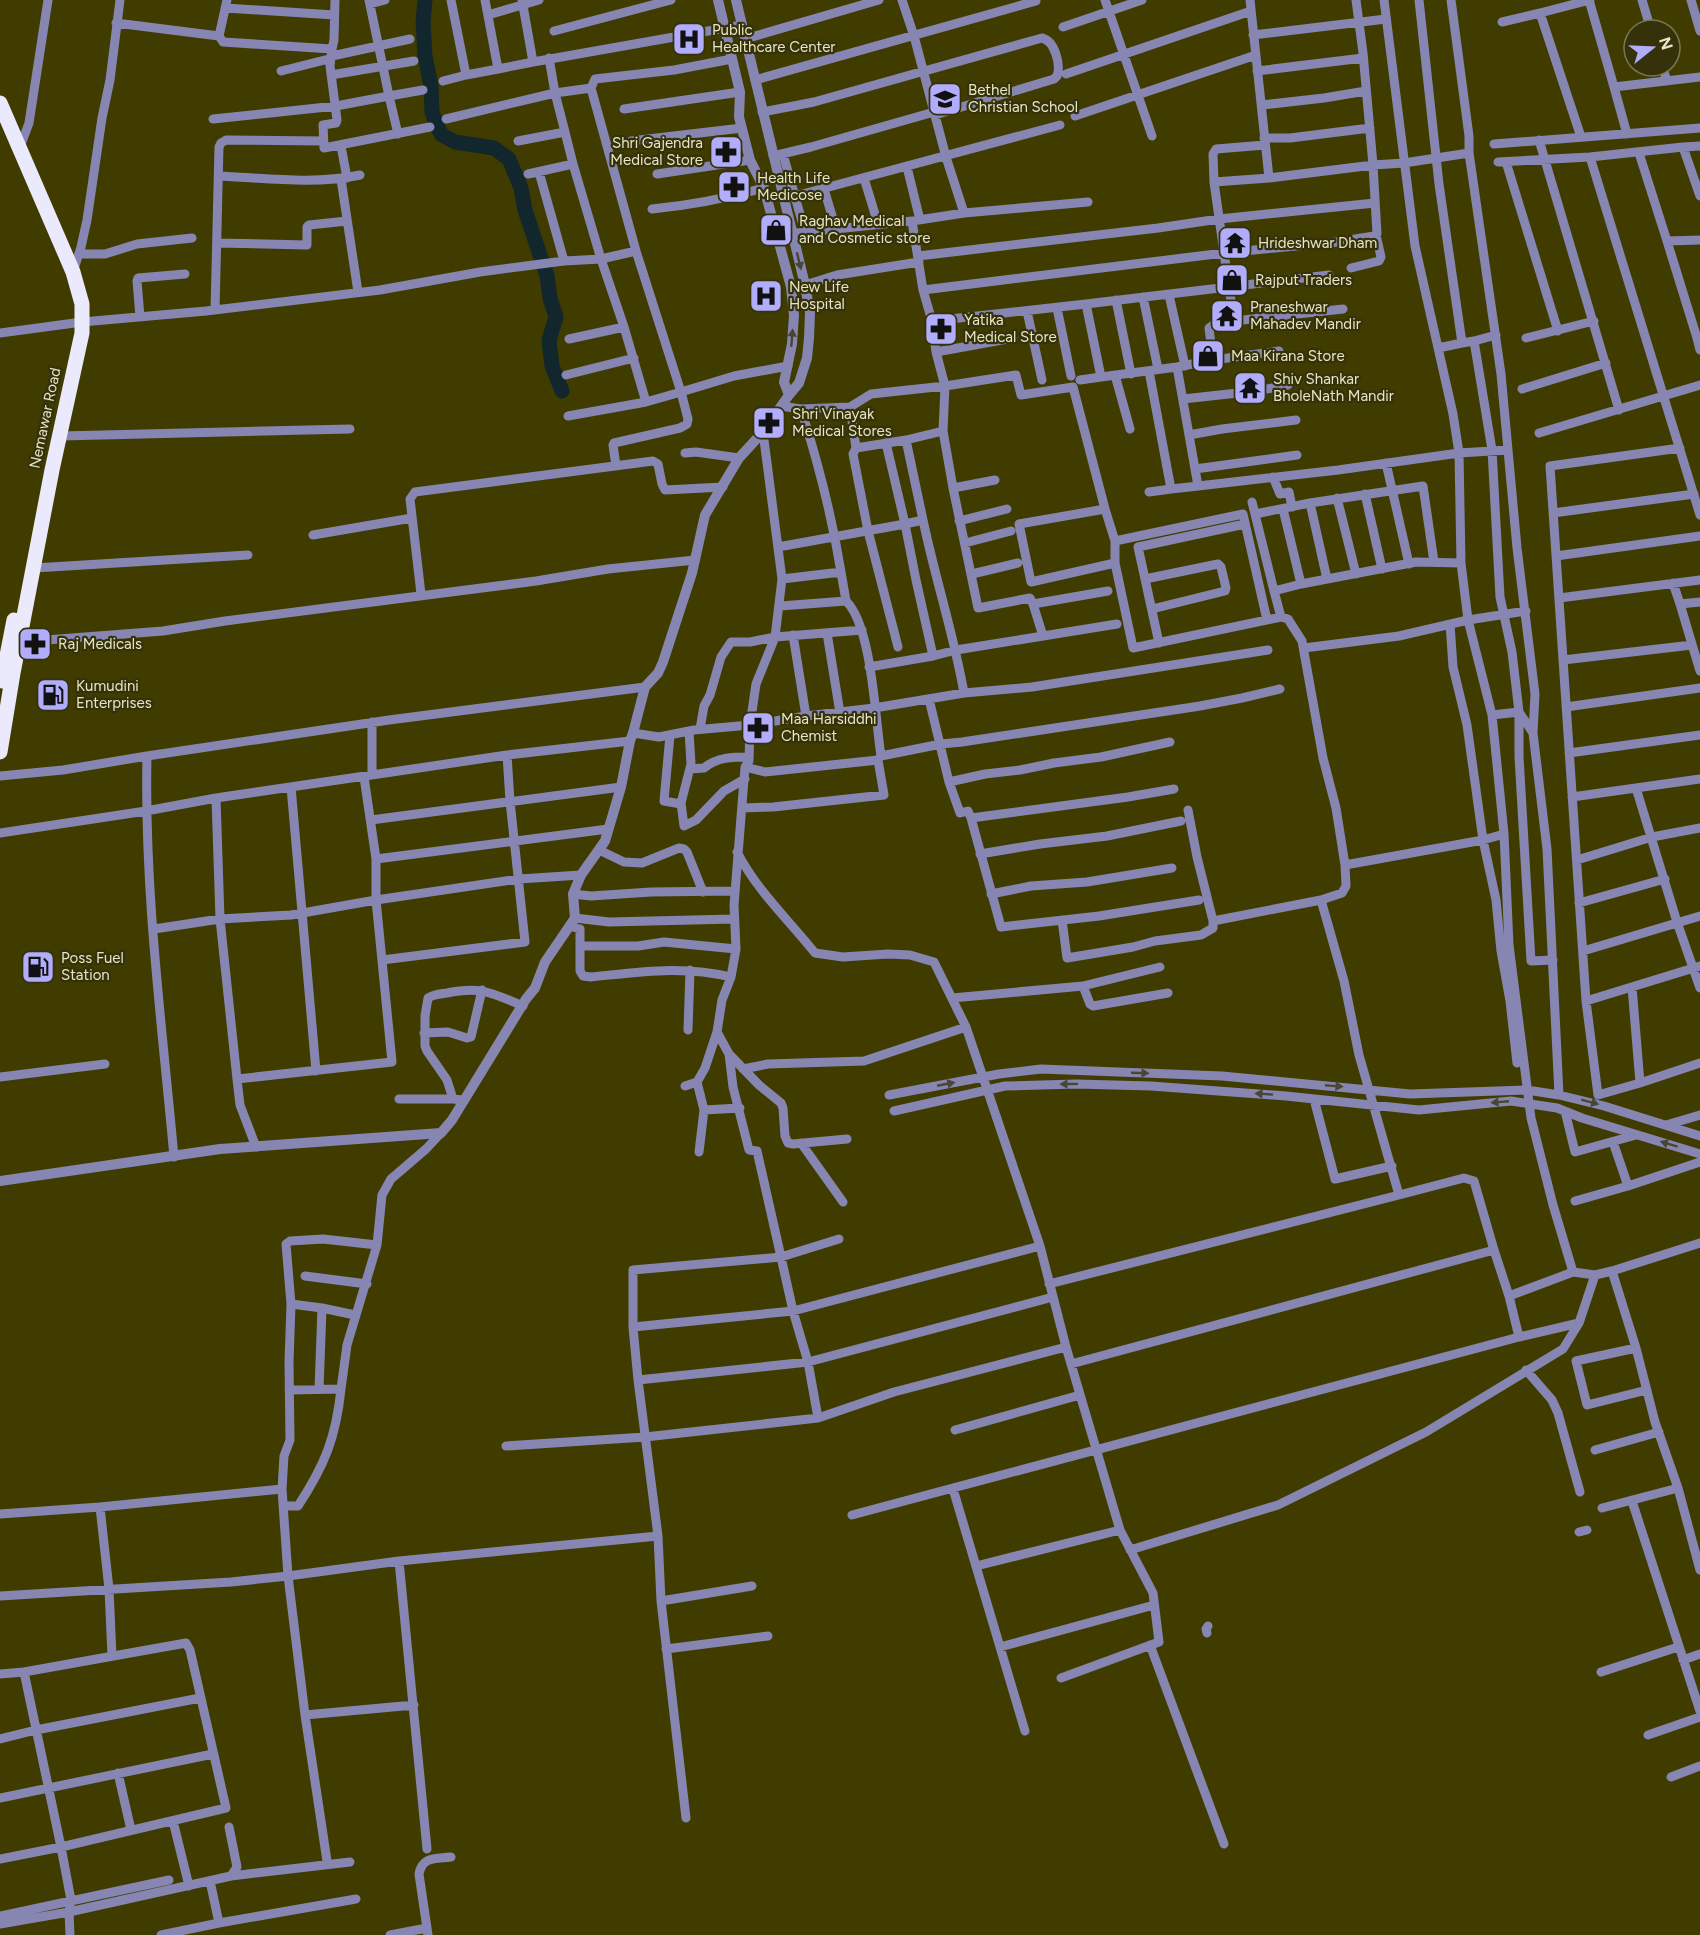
<svg xmlns="http://www.w3.org/2000/svg" width="1700" height="1935" font-family="Figtree,sans-serif">
<rect width="100%" height="100%" fill="#403c00"/>
<g fill="none" stroke-linecap="round" stroke-linejoin="round">
<path stroke="#12262d" stroke-width="15" d="M425,0L423,22L425,56L431,86L432,112L437,126L442,135L455,142L494,148L509,159L521,188L525,210L547,276L550,298L556,317L549,340L552,366L562,391"/>
<path stroke="#8786b2" stroke-width="9" d="M227,0L219,36L223,42L332,49L334,40L335,0
M369,0L389,96L423,90
M451,0L466,75L498,69L485,0
M902,0L914,36L946,157L964,213
M1105,0L1152,136
M1250,0L1269,178L1373,165L1363,53L1356,0
M1384,0L1415,246L1453,414L1459,453L1461,563L1468,620L1492,715L1504,834L1509,945L1531,1118L1553,1205L1573,1272
M1419,0L1439,184L1462,343L1474,341L1492,450L1500,597L1512,652L1519,712V757L1531,961L1553,960
M1451,0L1469,136V153
M1589,0L1614,87
M1642,0L1651,30
M1691,0L1700,31
M370,4L385,0
M225,8L334,15
M488,15L539,0
M1502,22L1540,13
M116,23L219,36
M1063,27L1142,0
M554,31L671,0
M1253,35L1386,19
M745,39L879,0
M332,49L330,66L337,120L336,123L323,125L324,148L430,127
M332,56L410,39
M549,58L555,93L591,88L595,79L674,70L732,59
M533,62L742,25
M1662,66L1667,81
M498,69L533,62L522,0
M281,71L329,59
M1257,71L1363,58
M1066,74L1251,11
M331,75L414,61
M755,80L1036,1
M443,81L466,75
M591,88L636,251L601,259L624,327L646,402L681,392L636,251
M1262,105L1324,98L1366,91
M624,109L740,92
M762,112L814,102L1042,38C1055,41 1061,65 1057,76L1054,79L935,115
M1075,116L1256,55
M213,119L336,106L389,96L398,134
M446,119L555,93L565,132L518,141
M1627,134L1614,87L1700,77
M1581,137L1540,13L1590,0
M1264,138H1290L1370,128
M1539,140L1619,410
M631,141L742,128
M1494,144L1700,128
M341,146L347,178
M1700,146L1683,147L1700,196
M20,147L29,123L48,0
M1683,147L1590,157L1700,515
M1639,153L1667,241
M783,154L805,232
M773,156L811,147L934,112
M1498,162L1590,157
M1506,162L1558,331
M907,167L920,220
M528,174L573,164L565,132
M657,174L750,160
M219,176C265,178 314,185 360,175
M864,178L878,224
M341,179L358,292
M1214,182L1213,154L1216,149L1265,145
M824,189L836,229
M784,199L1060,125
M652,209C691,205 727,198 764,188
M912,221L964,213L1088,202
M778,235L912,221L923,290L1224,253L1214,182L1269,178
M217,243L307,245V227L309,225L347,221
M79,254H105L137,244L192,238
M918,256L1158,228L1219,219L1375,203
M564,261L601,259L573,164
M1351,268L1379,261L1381,257L1376,235
M73,272L81,247L87,220L102,118L110,80L120,0
M805,285L837,275L919,262
M923,290L932,321L1086,304
M1169,295L1185,366
M1143,297L1158,369
M1116,300L1131,374
M1057,308L1071,376
M215,310L219,147L221,143L226,140L323,141
M1027,311L1042,380
M140,317L137,281L138,278L185,274
M932,321L936,352L945,386L1016,375L1021,395L1073,387L1105,509
M1234,321L1343,309
M0,333L82,322L206,311L380,290L480,272L564,261L539,172
M1700,337L1697,338L1700,350
M1526,338L1594,321
M1697,338L1667,241L1700,240
M569,339L624,327
M1474,341L1496,335
M1438,348L1462,343
M936,352L1013,338
M1213,360L1279,351
M1177,367L1101,377L1086,304L1329,275
M1149,371L1171,489L1198,486
M566,375L634,358
M1115,375L1130,429
M1080,380L1101,377
M1522,389L1606,363
M1183,399L1256,391L1288,385
M781,406L801,409L850,407L871,394L945,386L943,431L953,488L995,480
M850,407L856,448
M801,409C818,462 832,517 841,572
M568,416L646,402
M1539,433L1700,385
M1189,435L1222,429L1296,420
M61,436L350,429
M906,440L923,520
M1680,448L1550,466L1586,1001L1598,1095L1640,1083L1700,1063
M1508,450L1459,453L1338,470L1198,486L1177,367L1213,360L1209,328L1213,325L1234,321L1224,253L1337,242L1374,236L1377,234L1373,165L1404,163L1469,153L1501,374L1517,548L1535,694L1533,733L1547,849L1559,1095
M685,453L696,452L739,458
M1386,463L1409,564
M616,466L613,445L614,443L680,428L687,424L688,419L681,392L734,376L788,366
M1195,469L1297,455
M1273,477L1280,494L1289,492L1292,507
M953,488L978,608L1030,598L1033,604L1108,591
M1149,492L1171,489
M1365,494L1382,569
M1337,498L1356,574
M1252,502L1274,591L1301,584
M1283,509L1301,584L1416,562L1461,563
M1553,513L1694,494
M1255,514L1310,503
M959,521L1007,509
M313,535L412,518
M1115,541V563
M965,543L1011,531
M778,547L905,524L886,443
M1556,556L1700,536
M34,568L248,555
M972,574L1018,563
M1145,579L1218,564L1221,567L1226,588L1225,591L1152,609
M1327,579L1310,503L1423,486L1434,562
M1673,583L1680,604L1700,602
M1274,591L1281,617
M421,594L410,499L415,492L653,461L658,464L662,484L665,490L723,487
M1559,598L1700,580
M846,601C872,626 875,718 881,756
M1033,604L1043,636L1117,624
M1680,604L1700,671
M780,606L846,601L841,572L782,579
M1450,624L1453,667L1467,725L1483,840L1496,900L1501,951L1510,1001L1517,1063
M827,633L840,713
M793,635L806,716
M20,642L163,631L225,621L536,581L608,569L695,560
M1159,643L1138,547L1245,524
M898,647L868,531L853,454L856,448L906,440L943,431
M1304,648L1399,636L1468,620L1526,611
M1563,660L1692,645
M869,667L933,656
M964,693C954,635 935,578 923,520L905,524L916,580L933,656L956,650L1043,636
M929,699L949,782L960,813L968,811L971,818L1001,927L1099,916L1199,900
M1566,707L1700,688
M1492,715L1519,712L1533,733
M700,729L704,706L710,695L721,657L731,642H750L775,637L862,630
M689,731L691,764L681,803L684,826L696,820L724,791L745,779
M633,733L659,737L694,730L750,725L806,716L874,708L964,693L1032,687L1268,650
M670,735L664,801L681,804
M1569,753L1700,735
M745,767L765,772L878,760L881,756L941,744L962,742L1200,706L1242,698L1280,689
M690,769L704,768C717,757 733,757 749,757
M372,775V722
M0,776L63,770L147,756
M364,777L376,859V900L519,879L581,875
M949,782L985,774L1020,770L1054,763L1101,757L1170,742
M291,787L316,1071
M1636,788L1677,922L1700,988
M1572,797L1700,779
M216,798L220,919L237,1079L240,1105L256,1147
M742,808L773,807L884,795L878,760
M1188,810L1197,857L1213,921
M971,818L1128,797L1174,789
M371,820L621,787
M0,833L146,811L216,798L507,755L630,741
M599,850L624,862L642,863L679,848L684,849L687,852L703,892
M980,854L1040,844L1107,836L1181,821
M376,859L608,829
M1577,860L1652,837L1700,828
M1345,865L1483,840L1504,834
M573,894L591,896L651,892L735,891
M991,894L1031,886L1087,882L1172,868
M1579,903L1665,879
M575,918L609,922L734,919
M1062,920L1067,958L1133,947L1155,941L1201,935L1213,928V921L1321,900L1342,893L1346,886L1345,865L1336,808L1323,758L1302,641L1288,619L1281,617L1133,648L1115,563L1031,582L1019,524L1105,509L1115,541L1243,514L1267,620
M569,926L580,929V971L583,976L591,977C640,972 682,965 731,977
M154,929L220,919L291,915L376,900L392,1062L237,1079
M580,946H638L664,942L736,949
M1583,951L1700,916
M382,960L525,942L510,801L507,755
M1083,986L1090,1004L1093,1006L1168,993
M1632,987L1640,1083
M952,998L1083,986L1160,967
M1586,1001L1700,966
M688,1030L690,970
M424,1033L448,1032L467,1038L471,1037L482,990
M729,1054L759,1085L781,1103L783,1108L785,1136L788,1143L793,1144L847,1139
M743,1069L768,1064L864,1061L966,1027
M0,1077L105,1064
M697,1082L704,1110L699,1152
M685,1086L697,1082L705,1068L717,1032L722,1000L731,977L736,949L734,905L745,767L749,761L750,725L756,684L775,637L782,579L763,432
M889,1095L999,1074L1041,1069L1222,1076L1410,1094L1527,1090L1559,1095L1604,1106L1700,1136
M399,1099H453
M1314,1099L1335,1179L1392,1166
M463,1100L453,1099L447,1080L427,1051L425,1046V1016L428,998C434,994 440,994 447,993C481,986 492,993 523,1006
M704,1110L740,1108
M894,1111L1005,1086L1076,1084L1151,1086L1286,1096L1419,1110L1511,1101L1557,1108L1582,1118L1700,1154
M1565,1111L1575,1152L1636,1135
M1666,1125L1700,1115
M1613,1142L1628,1186L1700,1162
M801,1143L843,1202
M174,1157C162,1024 144,890 147,756L389,720L645,687
M1575,1201L1628,1186
M839,1239L781,1257L793,1311L808,1362L818,1418L894,1392L1066,1347
M1700,1243L1612,1271L1636,1348L1655,1422L1678,1488L1700,1570
M377,1245L323,1239L290,1241L286,1244L291,1304L289,1362L290,1440L284,1456L282,1489L288,1576L399,1561
M1040,1246L1066,1347L1120,1530L1153,1593L1159,1642L1061,1678
M305,1276L367,1284
M1049,1284L1399,1195L1359,1055L1344,981L1321,900
M1509,1296L1573,1272L1595,1275L1612,1271
M291,1304L322,1308L319,1389
M322,1308L355,1315
M633,1327L793,1311L1040,1246L966,1027L934,962L910,955L888,954L843,957L815,953C787,918 758,892 737,852
M1519,1337L1579,1323
M1636,1348L1576,1361L1587,1405L1647,1390
M1071,1364L1494,1250L1474,1181L1464,1178L1399,1195
M1526,1370L1552,1400L1558,1413L1580,1492
M638,1380L633,1327V1270L781,1257L757,1151L749,1150L733,1087L729,1054L717,1032
M289,1390L341,1389L347,1345L377,1245L382,1195L391,1179L426,1149L441,1133
M955,1430L1080,1395
M506,1446L645,1437L818,1418
M1595,1450L1659,1432
M953,1489L1025,1731
M1632,1501L1700,1711
M283,1506H298C325,1465 336,1437 341,1389
M1602,1508L1678,1488
M0,1514L100,1507
M852,1515L1519,1337L1509,1296L1494,1250
M1579,1532L1587,1530
M658,1536L661,1601L686,1818
M1130,1550L1278,1505L1426,1432L1563,1349L1579,1323L1595,1275
M976,1566L1120,1530
M0,1596L231,1582L288,1576L305,1715L327,1861
M661,1601L752,1586
M1207,1633L1206,1629L1208,1626
M1150,1645L1224,1844
M1000,1647L1154,1605
M666,1649L768,1636
M112,1656L109,1589L100,1507L282,1489
M1683,1660L1700,1654
M24,1672L61,1847L71,1900L69,1912L231,1876L237,1867L229,1827
M1601,1672L1678,1647
M0,1674L24,1672L186,1643L190,1650L226,1808L61,1847L0,1859
M305,1715L414,1705
M1648,1735L1700,1717
M0,1739L36,1730L200,1698
M118,1773L131,1830
M1671,1777L1700,1766
M0,1798L213,1754
M173,1821L189,1886
M427,1849L399,1561L658,1536L638,1380L808,1362L1053,1297
M231,1876L350,1862
M210,1881L219,1923L356,1899
M0,1916L169,1880
M0,1924L69,1912L70,1935
M161,1935L219,1923
M390,1935L427,1928
M428,1935L419,1874C422,1856 436,1859 451,1857"/>
<path stroke="#8786b2" stroke-width="10" d="M718,0L740,92L739,117L750,160L764,188L791,287L794,315L792,344L784,382L789,395
M0,1181L220,1149L441,1133L452,1120L526,999L535,988L545,962L575,918L573,894L581,875L605,841L621,787L630,741L633,733L645,687L658,673L663,662L692,573L705,515L739,458L763,432L789,395L799,383L807,358L809,338L810,313L805,285L736,0"/>
<path stroke="#eaeafc" stroke-width="15" d="M0,103L73,272L82,304V333L52,470L13,673L0,752
M2,681L14,620"/>
</g>
<defs><path id="oneway-solid" d="M-6-.8H1V-3.2L6.5 0L1 3.2V.8H-6Z" transform="scale(1.5)"/></defs>
<g fill="#494635">
<use href="#oneway-solid" transform="translate(799 261) rotate(76)"/>
<use href="#oneway-solid" transform="translate(792 338) rotate(-85)"/>
<use href="#oneway-solid" transform="translate(1140 1073) rotate(2)"/>
<use href="#oneway-solid" transform="translate(946 1084) rotate(-11)"/>
<use href="#oneway-solid" transform="translate(1069 1084) rotate(179)"/>
<use href="#oneway-solid" transform="translate(1334 1086) rotate(5)"/>
<use href="#oneway-solid" transform="translate(1264 1094) rotate(-176)"/>
<use href="#oneway-solid" transform="translate(1500 1102) rotate(175)"/>
<use href="#oneway-solid" transform="translate(1590 1102) rotate(15)"/>
<use href="#oneway-solid" transform="translate(1669 1144) rotate(-163)"/>
</g>
<defs>
<g id="hospital-square" transform="scale(1.725)"><rect x="-9" y="-9" width="18" height="18" rx="4" fill="#b1adfa" stroke="#34310b"/><path d="M-5-5h3v3.5h4V-5h3V5h-3V1.5h-4V5h-3Z" fill="#111"/></g>
<g id="school-square" transform="scale(1.725)"><rect x="-9" y="-9" width="18" height="18" rx="4" fill="#b1adfa" stroke="#34310b"/><path d="M0-5L7-2L0 1L-7-2ZM-4 1L0 2.5L4 1V4Q0 6-4 4Z" fill="#111"/></g>
<g id="pharmacy-square" transform="scale(1.725)"><rect x="-9" y="-9" width="18" height="18" rx="4" fill="#b1adfa" stroke="#34310b"/><path d="M-2-6h4v4h4v4h-4v4h-4v-4h-4v-4h4Z" fill="#111"/></g>
<g id="shop-square" transform="scale(1.725)"><rect x="-9" y="-9" width="18" height="18" rx="4" fill="#b1adfa" stroke="#34310b"/><path d="M-5-2.5h2.3a2.7 3.5 0 0 1 5.4 0H5L5.5 6h-11ZM-1.5-2.5h3a1.5 2.3 0 0 0-3 0Z" fill="#111"/></g>
<g id="temple-square" transform="scale(1.725)"><rect x="-9" y="-9" width="18" height="18" rx="4" fill="#b1adfa" stroke="#34310b"/><path d="M0-6L5-2H3V0L6.5 2.5H4V6H1.5V3h-3V6H-4V2.5H-6.5L-3 0V-2H-5Z" fill="#111"/></g>
<g id="fuel-square" transform="scale(1.725)"><rect x="-9" y="-9" width="18" height="18" rx="4" fill="#b1adfa" stroke="#34310b"/><path d="M-5.5-6h7V0h2V4h1.3V-2.5L3-4.5l.8-.8L6-3V5H2.5V1h-1V6h-7ZM-4.2-4.7v3.2H.2V-4.7Z" fill="#111"/></g>
</defs>
<g fill-rule="evenodd">
<use href="#hospital-square" x="689" y="39"/>
<use href="#school-square" x="945" y="99"/>
<use href="#pharmacy-square" x="726" y="152"/>
<use href="#pharmacy-square" x="734" y="187"/>
<use href="#shop-square" x="776" y="230"/>
<use href="#temple-square" x="1235" y="243"/>
<use href="#shop-square" x="1232" y="280"/>
<use href="#hospital-square" x="766" y="296"/>
<use href="#temple-square" x="1227" y="316"/>
<use href="#pharmacy-square" x="941" y="329"/>
<use href="#shop-square" x="1208" y="356"/>
<use href="#temple-square" x="1250" y="388"/>
<use href="#pharmacy-square" x="769" y="423"/>
<use href="#pharmacy-square" x="35" y="644"/>
<use href="#fuel-square" x="53" y="695"/>
<use href="#pharmacy-square" x="758" y="728"/>
<use href="#fuel-square" x="38" y="967"/>
</g>
<g text-anchor="middle" dominant-baseline="central" stroke-width="4.5" stroke-linejoin="round" paint-order="stroke">
<g font-size="15" fill="#e7e5c2" stroke="#34310b" text-anchor="start">
<text x="712" y="30">Public<tspan x="712" dy="17">Healthcare Center</tspan></text>
<text x="968" y="90">Bethel<tspan x="968" dy="17">Christian School</tspan></text>
<text x="703" y="143" text-anchor="end">Shri Gajendra<tspan x="703" dy="17">Medical Store</tspan></text>
<text x="757" y="178">Health Life<tspan x="757" dy="17">Medicose</tspan></text>
<text x="799" y="221">Raghav Medical<tspan x="799" dy="17">and Cosmetic store</tspan></text>
<text x="1258" y="243">Hrideshwar Dham</text>
<text x="1255" y="280">Rajput Traders</text>
<text x="789" y="287">New Life<tspan x="789" dy="17">Hospital</tspan></text>
<text x="1250" y="307">Praneshwar<tspan x="1250" dy="17">Mahadev Mandir</tspan></text>
<text x="964" y="320">Yatika<tspan x="964" dy="17">Medical Store</tspan></text>
<text x="1231" y="356">Maa Kirana Store</text>
<text x="1273" y="379">Shiv Shankar<tspan x="1273" dy="17">BholeNath Mandir</tspan></text>
<text x="792" y="414">Shri Vinayak<tspan x="792" dy="17">Medical Stores</tspan></text>
<text x="58" y="644">Raj Medicals</text>
<text x="76" y="686">Kumudini<tspan x="76" dy="17">Enterprises</tspan></text>
<text x="781" y="719">Maa Harsiddhi<tspan x="781" dy="17">Chemist</tspan></text>
<text x="61" y="958">Poss Fuel<tspan x="61" dy="17">Station</tspan></text>
</g>
<g font-size="15" fill="#e7e5c2" stroke="#34310b">
<text transform="translate(45 418) rotate(-78)">Nemawar Road</text>
</g>
</g>
<g transform="translate(1652 48) rotate(72)"><circle r="28" fill="#34310b" stroke="#7c7954" stroke-width="1.5"/>
<path d="M0-4.5L10 22L0 15L-10 22Z" fill="#b1adfa"/>
<text y="-9" font-size="16" font-weight="bold" text-anchor="middle" fill="#e7e5c2">N</text>
</g>
</svg>
